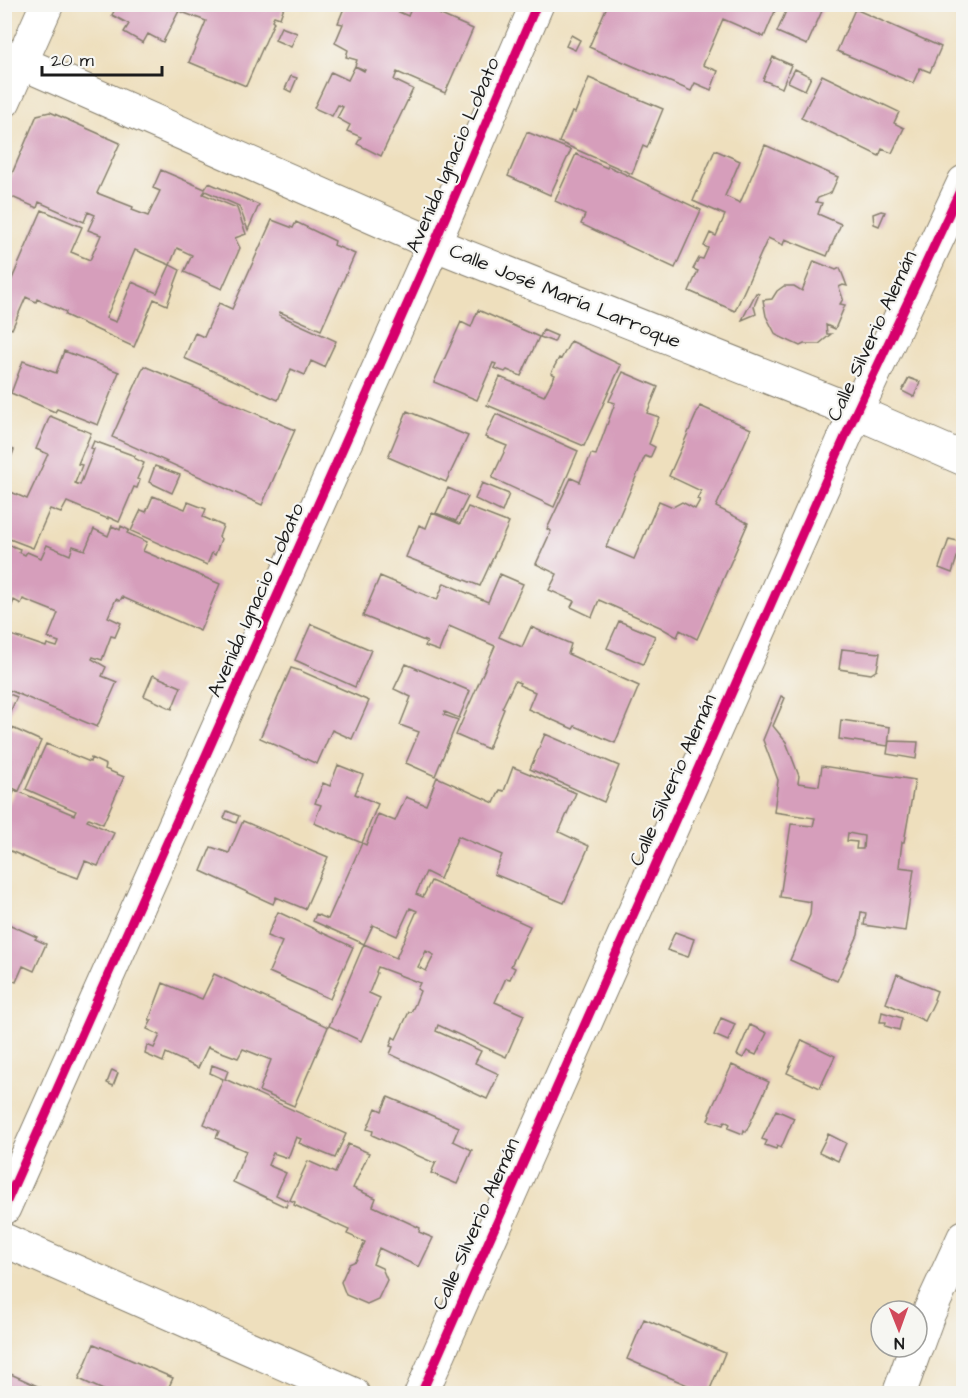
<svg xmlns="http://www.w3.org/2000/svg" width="968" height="1398" font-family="'Architects Daughter',sans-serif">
<rect width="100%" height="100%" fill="#f6f6f2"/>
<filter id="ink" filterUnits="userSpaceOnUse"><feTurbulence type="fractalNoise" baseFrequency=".0167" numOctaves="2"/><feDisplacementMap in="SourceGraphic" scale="12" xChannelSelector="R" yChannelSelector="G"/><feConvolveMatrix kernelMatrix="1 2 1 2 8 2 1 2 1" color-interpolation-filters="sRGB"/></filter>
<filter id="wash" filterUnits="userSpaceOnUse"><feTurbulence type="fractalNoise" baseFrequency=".008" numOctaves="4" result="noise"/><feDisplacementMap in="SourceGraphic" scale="24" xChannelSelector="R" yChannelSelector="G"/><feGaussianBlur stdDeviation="1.35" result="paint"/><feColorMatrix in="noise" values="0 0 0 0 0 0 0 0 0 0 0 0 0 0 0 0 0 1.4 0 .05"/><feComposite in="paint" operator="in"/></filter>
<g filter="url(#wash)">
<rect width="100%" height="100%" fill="#eedfbd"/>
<g id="blocks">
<path fill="#d69ebb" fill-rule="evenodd" d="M118,4H234L242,7L243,4H285L280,18L274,16L272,20L274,22L246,86L189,62L206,21L179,11L163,42L148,34L143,43L124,32L129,24L112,15Z
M336,4H381L408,16L413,4H416L473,29L445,93L397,72L394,80L413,89L381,156L357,144L361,137L347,131L350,125L337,118L343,107L338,105L332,116L314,108L331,72L348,80L355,66L364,71L365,70L355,66L357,60L346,57L348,50L335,43L343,24L338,23L344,8Z
M608,4H614L622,8L623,4H778L764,37L723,19L703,65L718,71L711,90L695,83L691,91L589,47Z
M789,4H825L807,45L777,32Z
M855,9L941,47L930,72L920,68L913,83L837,51Z
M281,27L297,33L291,47L275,40Z
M571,35L580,40L575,50L566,46Z
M773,57L791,65L782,88L763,80Z
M795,69L811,77L805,90L788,82Z
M822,75L899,112L894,123L904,128L892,153L882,149L879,156L801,118Z
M291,76L297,78L291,92L285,89Z
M589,78L663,109L647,148L643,146L632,174L559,142L572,112L575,113Z
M50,112L120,143L97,193L133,207L132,210L148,216L160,191L153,188L161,170L205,189L209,183L259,205L248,230L239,206L205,191L203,194L237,208L246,234L235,238L240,248L234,262L222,289L184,272L192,255L177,248L170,265L180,270L167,305L154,299L134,347L65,315L66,312L37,299L36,302L26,297L12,329L4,325V287L8,288L42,210L82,227L71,252L90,260L101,235L88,230L95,215L88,212L84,222L39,202L37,208L5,194V190L37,115ZM135,250L170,265L157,293L132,282L116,322L106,318Z
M527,132L571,150L550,195L508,176Z
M765,145L838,177L831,193L818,198L816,202L822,203L818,214L841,224L827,256L785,239L783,245L768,238L735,311L689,291L698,271L693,269L699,258L703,259L708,248L704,246L710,233L716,236L725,215L693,201L715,150L740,161L725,196L740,203Z
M576,154L607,168L608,166L701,210L675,268L581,224L585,215L555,201Z
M881,211L885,212L879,226L874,224L873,214Z
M272,220L293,228L296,222L335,241L334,245L355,254L321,330L280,312L279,315L336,341L324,367L311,361L305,375L291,369L278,400L184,358L195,333L204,337L219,303L232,309Z
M814,261L836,270L840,268L847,286L843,285L839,287L843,299L840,304L845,305L835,329L826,325L827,334H831L819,344H804L800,346L776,335L766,316L763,300L772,299L777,291L784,286H794L802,291Z
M756,293L759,294L754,306L756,314L742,320Z
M478,310L539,337L521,376L507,370L505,372L494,368L496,364L493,363L477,400L434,382L461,322L471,327Z
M543,330L557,336L554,342L540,337Z
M571,341L621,365L584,446L487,405L500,377L544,396L555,375L551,373L559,358L561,359Z
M64,351L119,372L98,425L57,409L55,412L11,393L23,361L56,373Z
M144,366L295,430L262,505L112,437Z
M623,372L658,387L647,413L659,417L649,444L655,447L650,458L645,456L606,547L634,559L659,501L673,507L682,502L695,509L700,500L697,499L701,491L669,476L700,406L751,429L716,507L748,523L697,639L680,630L677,637L660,627L599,600L592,617L571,607L574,601L549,590L557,574L536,564L551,531L547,529L571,478L580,482L591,454L596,455L615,403L609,401Z
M909,378L920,382L914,397L902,391Z
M407,411L468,436L446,482L388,457Z
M496,414L578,451L554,507L492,478L507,446L485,437Z
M50,416L91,433L78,464L82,465L75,483L80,485L94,449L91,448L94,441L135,456L134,458L144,463L137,479L140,480L137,488L134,487L119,522L108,517V519L67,502L61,513L50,509L33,548L7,538L8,536L4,535V489L27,499L48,454L36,449Z
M5,446L14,450L5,473Z
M155,466L180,475L172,493L149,482Z
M482,483L509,494L502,512L475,499Z
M448,488L468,497L456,521L436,513Z
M153,496L185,509L188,502L206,509L203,517L223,526L219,537L221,539L215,555L212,553L207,565L131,531L141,510L146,512Z
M468,507L509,523L480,586L406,557L419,525L426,528L432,513L460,524Z
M112,526L120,530L121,526L129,530L127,533L147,542L143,551L220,584L200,631L122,597L120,601L116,599L108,617L121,623L115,637L111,636L102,660L93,657L92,659L106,667L102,676L117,682L97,727L4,688V642L8,634L46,647L47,644L57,647L59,642L48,638L58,613L23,599L21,604L14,600L11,608L4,606V548L7,544L20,549L19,552L25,555L27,552L41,558L47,545L70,555L73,546L85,550L94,529L108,536Z
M949,539L962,542L952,573L939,568Z
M500,574L523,584L499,637L522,647L531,627L571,644L568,654L639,686L615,743L575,726L573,729L528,709L535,692L519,685L520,683L515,681L502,708L504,709L488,749L456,735L495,646L449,626L439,651L425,646L427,642L363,616L380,576L437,600L444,583L488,602Z
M619,621L655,636L643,664L607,648Z
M311,624L371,650L355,687L295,660Z
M842,649L880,653L877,670L871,674L839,669Z
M406,664L470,691L459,718L445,712L444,715L458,720L435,776L406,763L419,732L400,725L411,697L394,689Z
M291,668L301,671L369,701L352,739L332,730L317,764L260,738Z
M153,675L181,687L172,709L144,696Z
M4,692L17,697L4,725Z
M781,696L785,698L773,726L786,742L799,776L798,783L819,786L822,766L915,780L904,842H902L899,867L914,869L905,931L864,925L866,913L861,912L858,935L837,981L790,960L810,915L811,902L780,897L791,824L813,826L815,818L774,812L778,780L763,740ZM848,833L864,836L863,849H856L857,842L847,841Z
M841,720L890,727L888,746L839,739Z
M8,726L41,741L19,791L4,784V733Z
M545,734L619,766L604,802L530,769Z
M889,741L918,742L916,759L887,754Z
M46,744L90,762L91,758L106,765L105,769L124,777L103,824L89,818L87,821L114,833L98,866L85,861L78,878L42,865L4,848V813L15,790L74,815L76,811L26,789Z
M338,765L363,775L355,794L378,804L362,843L366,845L378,814L395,821L406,797L426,805L437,777L494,803L500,790L504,791L513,767L576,793L559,832L589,846L564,903L494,874L502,855L458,836L440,879L426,872L416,894L423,897L431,881L530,926L511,966L515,968L510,979L506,978L495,1002L524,1015L506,1057L438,1025L436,1031L481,1051L475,1063L499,1074L487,1099L390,1054L393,1047L390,1046L393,1037L396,1039L409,1012H411L415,1004L420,991L417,989L420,983L378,967L376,972L377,973L369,993L380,998L361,1041L329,1026L364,944L313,921L316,914L328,919L362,843L314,823L321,805L315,803L323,783L330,786ZM410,908L417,911L396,958L364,944L373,925L397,936ZM426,951L434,955L426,971L418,967Z
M227,811L239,816L236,823L224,818Z
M243,821L328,857L305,909L276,897L273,904L201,871L211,847L229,853Z
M278,912L353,947L330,999L269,972L282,942L267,936Z
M4,922L37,937L35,939L46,944L34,971L23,966L16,982L4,976Z
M675,932L694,939L688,957L667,950Z
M214,974L328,1027L294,1106L259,1091L271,1060L243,1049L238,1058L208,1047L198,1068L166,1053L163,1062L145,1054L147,1045L154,1048L160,1035L147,1029L152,1020H149L163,983L202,999Z
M897,974L937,991L934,999L935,1000L925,1021L886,1003Z
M882,1012L902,1018L899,1030L885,1026L886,1022H880Z
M721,1018L735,1024L728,1041L714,1035Z
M750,1025L767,1033L756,1055L747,1051L743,1058L737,1055Z
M802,1040L835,1056L820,1088L787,1073Z
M212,1065L228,1071L225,1079L346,1134L335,1158L299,1143L301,1139L296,1137L288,1158L273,1153L268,1165L286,1173L276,1195L288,1201L286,1207L233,1182L246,1151L216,1138L219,1131L204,1124L223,1079L210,1073Z
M732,1065L769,1082L746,1132L744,1130L743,1134L728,1128L730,1124L725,1121L723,1125L708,1120L710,1115L709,1114Z
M112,1070L118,1073L113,1086L107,1083Z
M388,1097L459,1127L453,1141L472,1150L457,1184L431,1173L436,1162L434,1163L372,1135L373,1131L367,1129L376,1108L382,1111Z
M776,1110L794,1118L781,1148L777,1146L776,1149L765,1145L767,1141L762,1139Z
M828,1134L846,1143L838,1161L819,1152Z
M348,1144L369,1153L353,1188L376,1198L373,1206L420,1228L419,1232L433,1238L419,1267L379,1248L373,1264L382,1268L387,1280L378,1299L367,1304L346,1295L341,1282L349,1264L356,1261L365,1242L347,1234L349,1230L294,1205L295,1202L290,1200L308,1161L335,1173Z
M644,1319L725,1353L708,1394L627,1359Z
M94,1344L173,1378L168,1389L178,1394H112L79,1379Z
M4,1371L55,1394H4Z"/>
</g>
</g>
<g filter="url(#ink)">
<use href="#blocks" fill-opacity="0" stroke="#857e6c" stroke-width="1.5"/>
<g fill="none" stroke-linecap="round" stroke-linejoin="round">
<g stroke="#857e6c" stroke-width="35">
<path id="minor" d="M4,55L434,244L856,412L964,459
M4,101L47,4
M4,1208L434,244L537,4
M917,1345L928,1315L964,1237
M421,1394L856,412L964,182
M899,1394L916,1347"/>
</g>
<g stroke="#857e6c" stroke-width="35">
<path id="primary" d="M4,1240L353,1394"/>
</g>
<use href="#minor" stroke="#fff" stroke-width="33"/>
<use href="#primary" stroke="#fff" stroke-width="33"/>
<g stroke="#f6f6f2" stroke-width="13">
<path id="cycleway" d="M4,1208L434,244L537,4
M421,1394L856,412L964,182"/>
</g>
<use href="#cycleway" stroke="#d6006c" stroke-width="9"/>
</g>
</g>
<g text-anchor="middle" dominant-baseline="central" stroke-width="4.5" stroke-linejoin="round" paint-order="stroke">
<g font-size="20" fill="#1c1c1c" stroke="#f6f6f2">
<text transform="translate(453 155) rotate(-67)">Avenida Ignacio Lobato</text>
<text transform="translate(565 296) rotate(22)">Calle José María Larroque</text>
<text transform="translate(872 336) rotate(-65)">Calle Silverio Alemán</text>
<text transform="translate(256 600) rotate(-66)">Avenida Ignacio Lobato</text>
<text transform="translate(673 780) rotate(-66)">Calle Silverio Alemán</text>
<text transform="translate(476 1224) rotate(-66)">Calle Silverio Alemán</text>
</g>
</g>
<rect width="968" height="1398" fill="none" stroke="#f6f6f2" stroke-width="24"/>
<g transform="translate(899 1329) rotate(179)"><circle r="28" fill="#f6f6f2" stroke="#9f9f9c" stroke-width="1.5"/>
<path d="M0-4.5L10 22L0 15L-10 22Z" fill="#d1495b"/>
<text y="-9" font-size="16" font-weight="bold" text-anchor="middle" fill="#1c1c1c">N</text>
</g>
<path d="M42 66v9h120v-9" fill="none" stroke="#1c1c1c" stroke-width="3"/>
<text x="51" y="66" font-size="18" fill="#1c1c1c" stroke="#f6f6f2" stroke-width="4.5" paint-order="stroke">20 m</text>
</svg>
